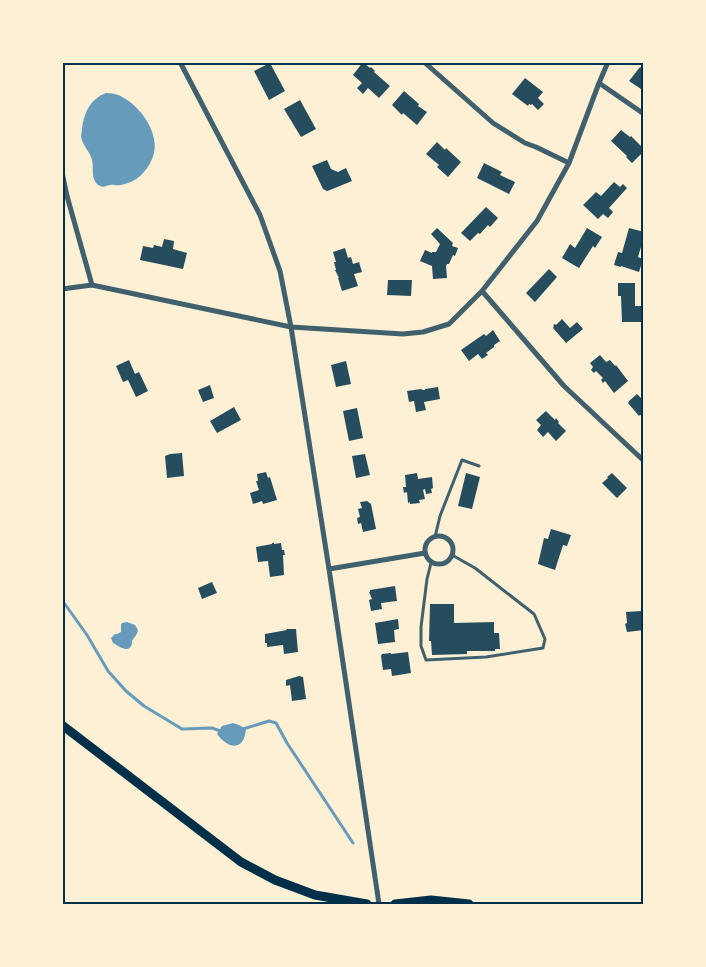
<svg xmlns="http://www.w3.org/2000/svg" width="706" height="967" font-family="Signika,sans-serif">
<rect width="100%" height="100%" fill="#fdf0d5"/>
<path fill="#669bbc" d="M106,93C112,93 118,94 124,98C143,109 162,137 152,159C146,173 136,182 121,185C117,186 113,184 110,185C104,186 102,189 96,183C90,175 95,165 91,157C89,151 84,147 82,140C80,136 82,133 82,129C84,113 90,99 106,93Z
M127,622L135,625L138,630C137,636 134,637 132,641C132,643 132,644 131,646C128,653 118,646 113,643L111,638L115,634H117L121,632V625L122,623Z
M233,723L239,725L246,729C244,752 228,749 217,734L222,726Z"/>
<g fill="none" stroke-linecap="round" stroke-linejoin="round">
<path stroke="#669bbc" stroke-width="3" d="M62,600L87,635L108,671L126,691L144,706L182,729L212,728L223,732
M243,729L269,721L276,723L287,743L353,843"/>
</g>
<path fill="#264d5e" d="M363,62L370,68L371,67L375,71L374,72L390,86L379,98L368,88L363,94L357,88L362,83L353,75Z
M270,63L285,91L269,100L254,71Z
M640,67L644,70V91L629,81Z
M525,78L543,92L538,98L544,104L538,110L532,104L531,105L529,104L528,106L512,94Z
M404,91L419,104L418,106L427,112L417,125L403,113L402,115L392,105Z
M300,100L316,129L301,137L284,109Z
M621,130L630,137L631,136L644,149V151L632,163L626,157L627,156L611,141Z
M437,142L445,150L446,148L461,162L448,177L437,167L439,165L426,154Z
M327,160L331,169L338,172L346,168L352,181L330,190L327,191L323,189L312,166Z
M484,163L502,172L500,175L515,182L509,194L477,178Z
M614,182L620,187L623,184L627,188L609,208L613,212L608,218L603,214L598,219L583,205L596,192L601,196Z
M486,207L498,218L490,227L488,225L480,234L478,233L470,241L461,233Z
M437,228L453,243L452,246L458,248L455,256L453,255L449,264H447L446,266L447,278L433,279L432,266L420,261L425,250L432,253V252H436L440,244L431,234Z
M587,228L602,237L595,248L593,246L579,268L562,258L570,244L575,248Z
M629,228L644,232V237L638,257L643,259L639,272L621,266V267L614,265L618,252L622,253Z
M164,239L174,241L173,249L187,253L183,269L140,260L143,246L153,248L154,245L162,247Z
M345,248L348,258L351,257L353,264L359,262L362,272L354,274L358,286L342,291L338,278H339L335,270H336L334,262H336L333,252Z
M549,269L557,277L535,302L526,293Z
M388,280H412L411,296L387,295Z
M618,283H635V306H642V322H622L621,296H618Z
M562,319L570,328L577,322L583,329L566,343L553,328L554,326L553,325L555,324L556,325Z
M493,330L500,341L494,345V347L486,353L488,355L482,359L478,354L469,361L461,350L484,334L486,336Z
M600,355L606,362L610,360L615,366L616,365L628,381L614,393L605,381L603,383L601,380L603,378L596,371L594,373L591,370L593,367L590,363Z
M129,360L135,374L139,372L148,391L136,397L128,380L123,382L116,366Z
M346,361L351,384L336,387L331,365Z
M210,385L214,398L203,402L198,390Z
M438,387L440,399L424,402L426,410L416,412L414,401L409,402L407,391L421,389L423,390H425V389Z
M637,394L644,401V416L640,415L639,416L628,403L629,402V401Z
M234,407L241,420L217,433L210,421Z
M357,408L363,438L349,441L343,411Z
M546,411L555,420L556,418L559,422L558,423L566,431L556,441L548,432L543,437L537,430L541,425L536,420Z
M182,453L184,476L167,478L165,456L170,454Z
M365,454L370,475L356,478L352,456Z
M266,472L268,478L270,477L277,500L263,504L262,501L253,504L250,493L259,490L256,481H258L257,474Z
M417,473L418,479L432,477L433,488L431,489L432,493L426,494L425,489L423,490L425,499L419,500L420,503L410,504V502L408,503L407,492L404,493L403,487H406L405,475Z
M466,473L480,477L472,509L458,506Z
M612,473L627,488L617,498L602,483L608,478L607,477Z
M367,501L371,504L376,529L363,532L361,523L358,524L357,518L360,517L358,509L362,508L360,502Z
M551,529L571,535L567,546L563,545L555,570L538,564L544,538L548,539Z
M272,543H274V544L281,543L282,550H284L285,555H283L284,575L270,577L268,561L258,562L256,547L272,544Z
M212,582L217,593L202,599L198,588Z
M395,586L397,601L381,603L382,609L371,611L369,600L372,599L369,592H370V590Z
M430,604H454V623L494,622V633H499L500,649H495V651H467V654L432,655L431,641H429Z
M641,611V616H644V630L627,632L625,624L627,623L626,612Z
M398,619L399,629L394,630L395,642L378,644L375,623Z
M286,629H296L298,652L284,654L283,645L267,647V643H265V634L287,630Z
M408,652L411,673L392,676L391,669L383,670L381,656L382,654L391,653V654Z
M299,676L303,677L306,699L292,701L290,685L286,686V680Z"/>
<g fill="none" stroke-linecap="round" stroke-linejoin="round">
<path stroke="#3f606c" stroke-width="3" d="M435,537L440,516L462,460L479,466
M431,563L427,579L421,627V646L426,660L486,657L543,648L545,639L534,614L475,568L452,555"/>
<path stroke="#3f606c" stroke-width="5" d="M180,62L260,215L280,271L291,327L329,569L379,904
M424,62L493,123L525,143L536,147L569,163
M599,83L644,114
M62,172L67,196L92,285
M62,289L92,285L291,327L403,334L423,332L449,324L482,291L537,221L569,163L599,83L608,62
M482,291L564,386L644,461
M425 550a14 14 0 1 1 28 0a14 14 0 1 1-28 0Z
M329,569L425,553"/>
<path stroke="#003049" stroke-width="9" d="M62,725L241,862L275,880L315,895L367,904
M395,904L431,900L469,904"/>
</g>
<rect width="706" height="967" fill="none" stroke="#fdf0d5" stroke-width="128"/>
<rect x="64" y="64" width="578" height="839" fill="none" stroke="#003049" stroke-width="2"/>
</svg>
